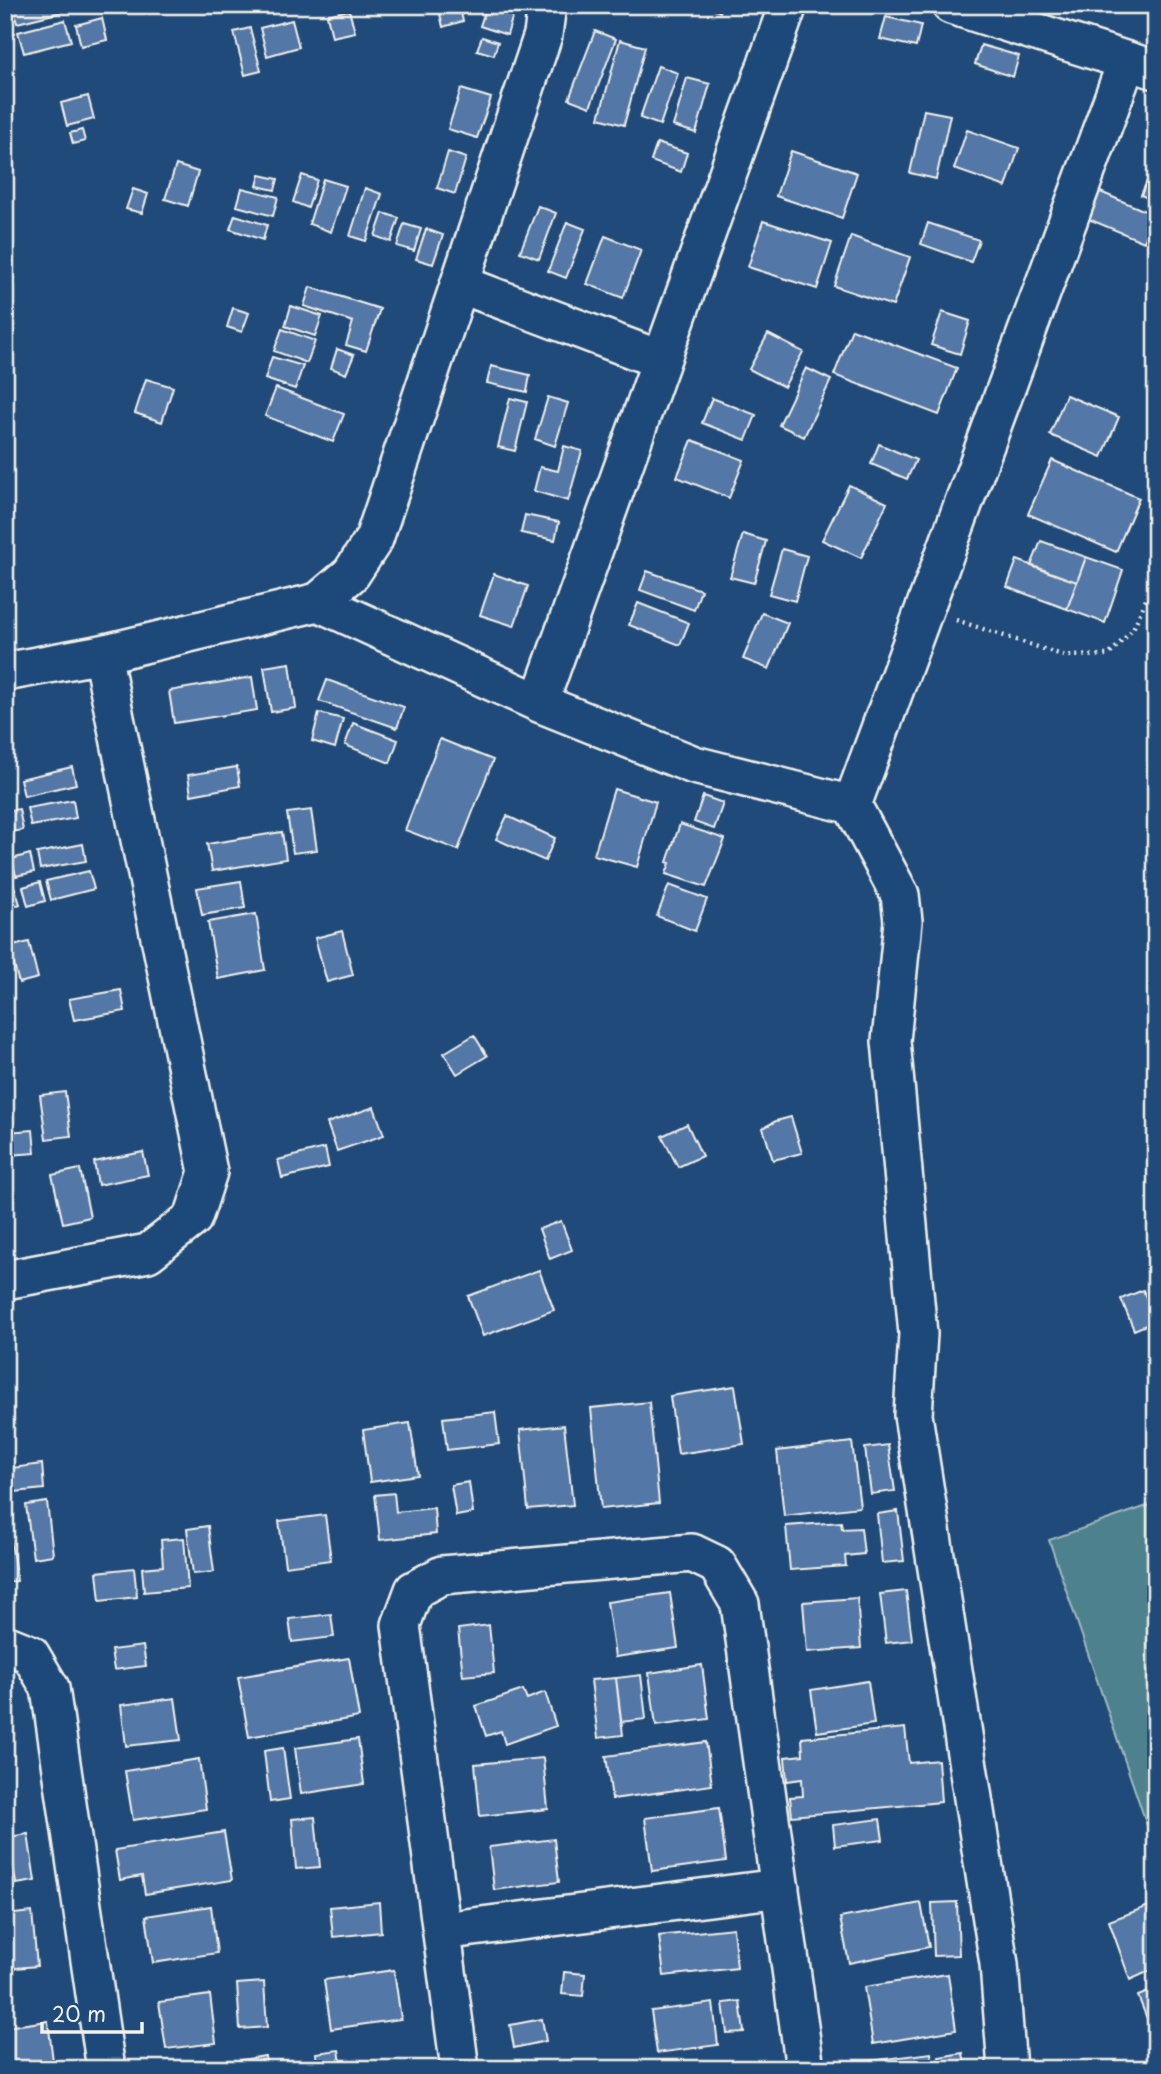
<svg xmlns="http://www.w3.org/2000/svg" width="1161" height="2074" font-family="'Playpen Sans',sans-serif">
<rect width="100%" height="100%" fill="#1f4a7a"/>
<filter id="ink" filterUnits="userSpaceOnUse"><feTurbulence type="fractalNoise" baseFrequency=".0143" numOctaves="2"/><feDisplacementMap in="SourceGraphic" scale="14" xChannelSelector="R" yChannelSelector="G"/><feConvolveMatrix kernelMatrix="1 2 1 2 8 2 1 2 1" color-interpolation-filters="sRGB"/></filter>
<g filter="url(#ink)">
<path fill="#4e818d" stroke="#a1b9ba" stroke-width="2" d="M1156,1503V1833L1150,1834L1049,1540Z"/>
<path fill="#5377a6" stroke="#f4f1e8" stroke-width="2" d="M12,5H64L66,11L17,23Z
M231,5H269L233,14Z
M438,5H459L463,21L443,27Z
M487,5H516L507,35L480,26Z
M702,5H723L720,12Z
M349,10L355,32L332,37L327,15Z
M886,17L921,25L916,47L880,39Z
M102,18L107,40L81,46L76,25Z
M65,20L71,41L24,53L18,32Z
M292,20L299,47L267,56L260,28Z
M250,28L261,71L245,75L234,32Z
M595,31L616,39L590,107L569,99Z
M482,37L498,42L494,55L477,50Z
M620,40L645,47L624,125L599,118Z
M981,45L1019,56L1013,77L975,64Z
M658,66L678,73L660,125L640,118Z
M687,78L710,84L696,133L673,126Z
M461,89L491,98L477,138L448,129Z
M88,96L94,119L67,126L61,103Z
M924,110L950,115L936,179L910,173Z
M82,130L85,141L73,144L70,133Z
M967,130L1019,148L1006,187L954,169Z
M657,143L687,153L681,172L651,161Z
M791,151L857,173L842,218L776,196Z
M448,152L466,158L455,194L437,188Z
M1156,160V202L1141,195Z
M176,165L198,172L188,206L165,199Z
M260,175L278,179L275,190L257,186Z
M302,175L317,180L308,208L293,202Z
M323,179L346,186L331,232L309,224Z
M242,188L278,197L273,216L237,206Z
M365,188L382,194L366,241L350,236Z
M133,189L148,194L142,213L126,209Z
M1098,191L1155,215L1144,242L1086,218Z
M538,206L556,213L539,259L520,252Z
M383,213L399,218L391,242L375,236Z
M235,215L267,225L263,240L230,229Z
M763,221L832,243L817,289L748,267Z
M567,222L585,229L566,278L548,271Z
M928,223L979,240L971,262L921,244Z
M404,224L421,229L414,251L397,246Z
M426,229L443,235L433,264L416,259Z
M605,236L641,250L623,298L587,284Z
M851,236L910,257L893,306L834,286Z
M310,287L380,309L366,351L346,345L353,322L304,306Z
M291,306L322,316L315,336L285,326Z
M233,308L249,313L242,332L227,327Z
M942,312L970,321L960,354L931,345Z
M282,329L315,341L307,363L274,351Z
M852,329L957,368L939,415L834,375Z
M768,334L803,352L784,387L749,369Z
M337,349L354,355L346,374L331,368Z
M272,357L303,366L295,389L265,379Z
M491,366L530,375L527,392L487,383Z
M806,368L831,380L804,437L779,425Z
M146,379L173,387L162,422L135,413Z
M276,388L344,414L333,442L265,416Z
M1066,395L1119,417L1102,457L1050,435Z
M548,397L568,403L555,446L535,439Z
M510,398L527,402L515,451L498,447Z
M712,398L756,415L746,440L702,423Z
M692,440L744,460L729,498L677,477Z
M879,444L916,460L907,479L871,464Z
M564,446L582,451L568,501L534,491L540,467L558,471Z
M1052,460L1139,498L1116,552L1028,514Z
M849,485L887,503L861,558L822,540Z
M525,515L559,522L555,540L521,533Z
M743,534L766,541L754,583L730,577Z
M1041,541L1086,557L1077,582L1031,566Z
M782,549L807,556L795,601L769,594Z
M1086,557L1123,570L1105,623L1067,609Z
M1017,560L1077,582L1067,609L1007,587Z
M647,571L701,590L694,610L640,590Z
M494,574L528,586L514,626L480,615Z
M638,603L689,623L680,645L629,625Z
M762,613L788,623L769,669L743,659Z
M290,663L296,708L271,712L264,667Z
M252,677L257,710L174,723L169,691Z
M327,680L404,707L397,728L319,701Z
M319,713L343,719L335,748L312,741Z
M353,723L398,740L390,763L345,745Z
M440,739L493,760L458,850L405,830Z
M72,767L76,784L24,796L20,779Z
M237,767L240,786L191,795L188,775Z
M614,789L656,802L637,867L594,855Z
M703,796L723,803L714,829L694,822Z
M73,800L76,818L31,826L27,808Z
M19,809L23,830L5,833V811Z
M311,810L317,850L293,853L287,813Z
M507,816L555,838L545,861L496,839Z
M680,824L725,839L706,887L666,874L670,863L667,862Z
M282,832L286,859L212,871L207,844Z
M83,844L86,861L40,869L37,853Z
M30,854L34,872L16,876L12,859Z
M8,867L20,904L5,909V868Z
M89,871L94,889L51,900L46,881Z
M241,881L245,908L202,915L197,888Z
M40,882L45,901L28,906L23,887Z
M669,885L707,899L695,931L657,916Z
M256,914L265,970L218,979L208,922Z
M342,931L353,975L327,982L315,938Z
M29,942L38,978L19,983L9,947Z
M121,990L125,1011L74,1020L69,999Z
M5,1009L12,1048L5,1049Z
M474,1035L487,1056L457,1074L444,1053Z
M65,1092L71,1136L46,1139L40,1095Z
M9,1104L12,1122L5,1123V1105Z
M374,1107L384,1135L337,1151L327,1123Z
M791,1117L802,1153L773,1160L763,1128L776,1121Z
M687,1124L702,1156L678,1167L662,1136Z
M33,1130L35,1153L9,1155L6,1132Z
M325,1148L329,1167L282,1178L278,1160Z
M143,1152L148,1175L98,1185L94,1162Z
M80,1169L90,1217L63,1223L52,1175Z
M561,1221L572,1250L550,1259L539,1229Z
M539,1270L554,1310L483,1336L468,1296Z
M1143,1290L1156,1321L1134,1330L1121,1299Z
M735,1386L744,1444L678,1454L670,1396Z
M649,1402L659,1503L601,1509L591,1408Z
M495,1412L499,1444L447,1450L443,1418Z
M410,1423L418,1475L370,1482L363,1430Z
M564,1425L573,1505L528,1509L520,1430Z
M852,1442L860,1507L784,1516L777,1451Z
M888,1445L895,1491L871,1494L865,1448Z
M42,1464L44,1489L5,1493V1469Z
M469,1482L473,1513L456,1516L451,1485Z
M394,1493L396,1512L434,1508L436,1534L380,1540L375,1495Z
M5,1501L17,1581L5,1583Z
M47,1502L53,1555L33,1558L26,1505Z
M898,1511L904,1561L882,1563L877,1514Z
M325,1515L331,1560L285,1566L279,1521Z
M841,1522L842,1529L861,1528L864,1554L845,1556L846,1566L790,1570L786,1526Z
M208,1526L214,1572L193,1574L187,1529Z
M184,1538L188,1588L144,1592L142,1568L163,1566L161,1540Z
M134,1568L137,1597L100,1601L97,1572Z
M906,1591L912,1640L886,1643L880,1594Z
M670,1593L678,1648L615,1657L607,1602Z
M857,1598L861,1648L807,1652L803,1602Z
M331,1614L334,1637L292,1642L289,1619Z
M489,1625L494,1673L463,1676L458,1629Z
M143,1646L146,1666L114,1670L111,1650Z
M349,1658L359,1717L249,1737L238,1677Z
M702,1665L709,1719L656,1726L649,1673Z
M641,1675L646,1719L621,1722L616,1678Z
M616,1678L623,1735L598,1738L591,1680Z
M868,1681L874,1724L817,1732L811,1690Z
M523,1690L527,1699L545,1692L556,1726L505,1744L501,1731L486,1736L476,1706Z
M175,1698L181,1740L126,1746L121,1705Z
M905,1728L909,1763L938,1760L941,1802L792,1816L790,1797L803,1796L802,1779L787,1781L785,1757L803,1755L802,1738Z
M358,1739L364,1784L301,1794L295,1748Z
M706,1742L712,1785L612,1799L606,1756Z
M283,1748L290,1799L270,1802L264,1751Z
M543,1758L548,1809L480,1816L475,1764Z
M199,1759L206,1809L133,1820L125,1771Z
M719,1808L726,1861L652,1871L645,1818Z
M315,1817L320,1867L296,1869L292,1819Z
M880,1819L883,1840L835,1846L833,1825Z
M224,1832L232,1880L145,1894L142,1876L120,1880L115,1850Z
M28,1834L35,1881L16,1884L9,1837Z
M554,1839L559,1882L494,1890L489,1847Z
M379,1902L381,1932L333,1937L330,1907Z
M957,1902L959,1955L934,1956L932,1903Z
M921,1903L929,1947L849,1963L840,1918Z
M1154,1904L1156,1968L1130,1980L1109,1921Z
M211,1906L217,1953L153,1963L146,1916Z
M32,1912L37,1966L5,1969V1915Z
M733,1928L737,1968L664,1976L659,1936Z
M394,1970L401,2019L331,2029L324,1980Z
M564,1972L585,1974L583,1996L562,1994Z
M948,1974L956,2030L873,2044L864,1987Z
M264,1982L267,2027L240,2029L237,1984Z
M1156,1989V2018L1148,2021L1138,1996Z
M210,1995L216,2043L166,2049L159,2002Z
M740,2001L744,2032L727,2033L723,2003Z
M713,2003L718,2045L657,2053L651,2011Z
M542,2019L546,2041L514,2048L510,2025Z
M48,2021L54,2069H5V2027Z
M1156,2025V2044L1149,2028Z
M339,2050L342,2069H318L316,2053Z
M931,2053L933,2069H863L862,2062Z
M963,2053L966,2069H941L939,2057Z
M265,2056L267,2069H243L241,2060Z"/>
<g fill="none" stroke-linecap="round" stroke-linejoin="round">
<g stroke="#f4f1e8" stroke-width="42">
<path id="minor" d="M951,5L1156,70
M460,284L661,360
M318,602L539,703L694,765L852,805L900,895L903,921L891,1041L918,1334L913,1415L999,1964L1007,2069
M5,672L102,654L318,602L351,574L374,539L543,35L547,5
M539,703L788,5
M852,805L1127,61
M5,1280L148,1253L193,1218L208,1172L102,654
M5,1644L30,1654L50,1688L106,2069
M442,1931L780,1888
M460,2069L401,1625L414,1590L442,1575L692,1553L717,1565L740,1604L805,2069"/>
</g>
<path stroke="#f4f1e8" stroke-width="4.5" stroke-dasharray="2 5" stroke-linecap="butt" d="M956,620L1065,656L1109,655L1133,629L1156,577"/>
<use href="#minor" stroke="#1f4a7a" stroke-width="37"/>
</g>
</g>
<rect width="1161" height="2074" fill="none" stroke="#1f4a7a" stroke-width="28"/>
<rect x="14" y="14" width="1133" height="2046" fill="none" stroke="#f4f1e8" stroke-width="2.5" filter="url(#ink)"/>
<path d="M42 2022v10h100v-10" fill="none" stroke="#f4f1e8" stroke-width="3.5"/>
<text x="52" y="2022" font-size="21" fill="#f4f1e8" stroke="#1f4a7a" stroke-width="5" paint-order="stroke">20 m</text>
</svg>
